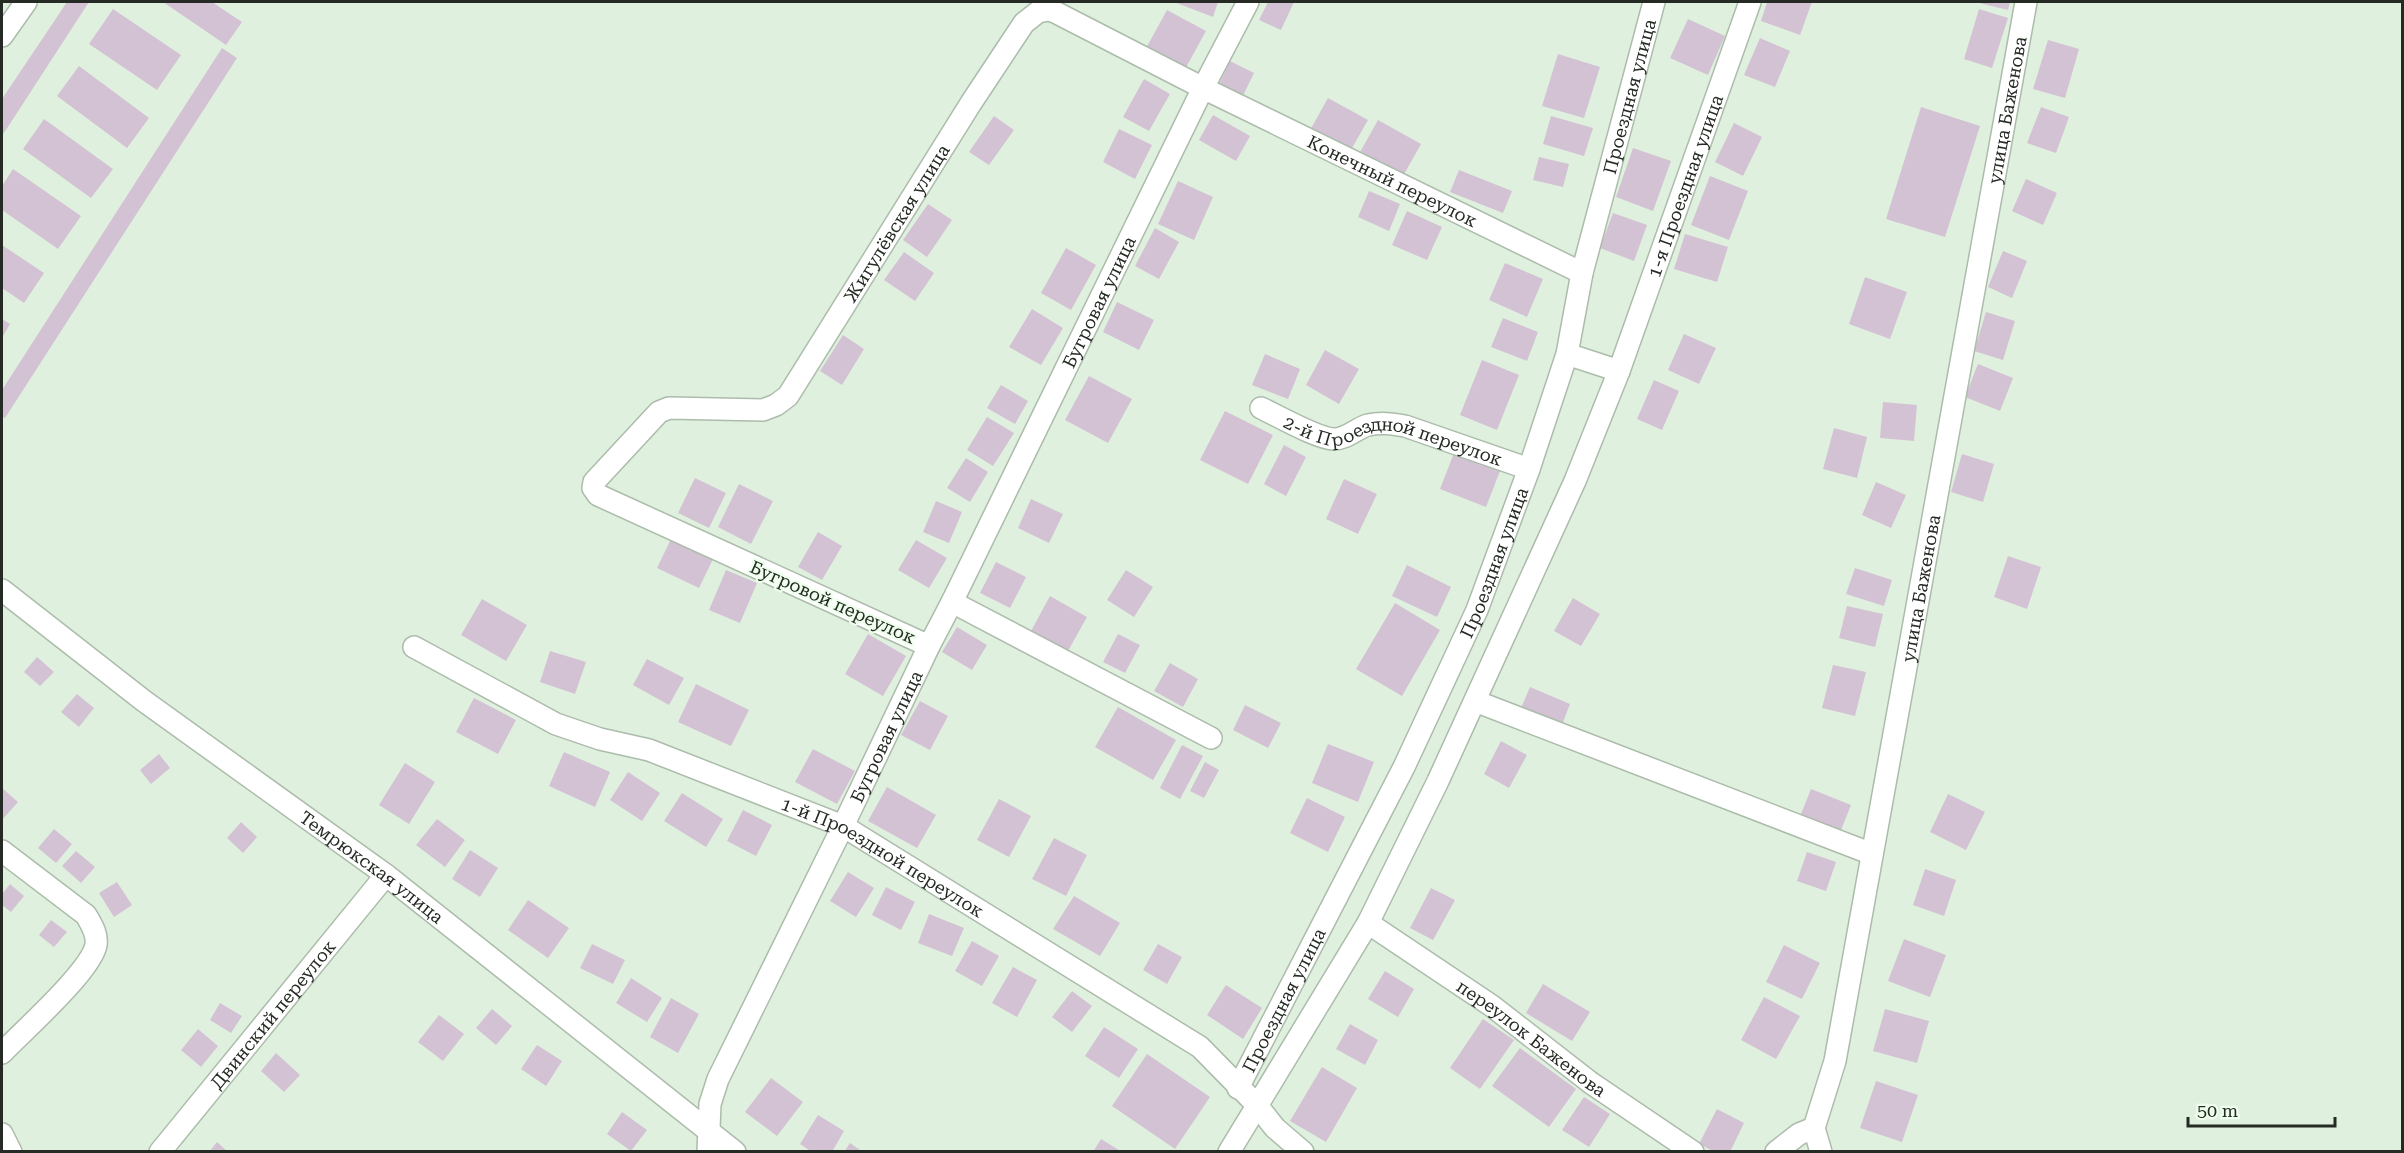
<svg xmlns="http://www.w3.org/2000/svg" width="2404" height="1153" font-family="'Roboto Serif',serif">
<rect width="100%" height="100%" fill="#e0f0df"/>
<path fill="#d3c2d3" d="M67,2H89L2,136V99Z
M163,2H212L242,22L226,45Z
M1174,2H1218L1213,17Z
M1268,2H1294L1281,30L1259,20Z
M1767,2H1812L1800,35L1761,21Z
M1975,2H2010L2008,10Z
M113,9L181,55L157,90L89,44Z
M1979,9L2008,18L1992,68L1964,59Z
M1167,10L1206,31L1184,71L1145,50Z
M1688,19L1725,36L1708,75L1670,58Z
M1760,38L1790,51L1775,87L1744,75Z
M2048,40L2079,49L2065,98L2033,89Z
M222,48L237,58L5,418L2,416V390Z
M1558,54L1600,67L1584,118L1542,106Z
M1230,61L1254,73L1239,104L1215,93Z
M79,66L149,118L127,148L57,96Z
M1144,79L1170,94L1149,131L1123,117Z
M1328,98L1368,120L1348,155L1309,132Z
M1921,107L1980,126L1945,237L1886,219Z
M2041,107L2069,117L2056,153L2027,143Z
M1213,115L1250,136L1236,161L1199,140Z
M994,116L1014,130L989,165L969,152Z
M1551,116L1593,128L1584,156L1543,144Z
M44,119L113,169L91,198L23,149Z
M1378,120L1421,144L1402,178L1359,154Z
M1734,123L1762,137L1743,176L1715,162Z
M1119,129L1152,145L1135,179L1103,162Z
M1633,148L1671,161L1653,211L1616,197Z
M1539,157L1569,164L1563,187L1533,180Z
M13,169L81,216L58,249L2,210V186Z
M1459,170L1512,191L1503,213L1450,192Z
M1710,176L1748,191L1729,240L1691,225Z
M2026,179L2057,193L2043,225L2012,211Z
M1178,181L1213,197L1194,240L1158,224Z
M1369,191L1400,204L1389,231L1358,217Z
M928,204L952,220L927,257L903,240Z
M1407,211L1442,227L1427,260L1392,245Z
M1613,213L1647,225L1634,261L1600,248Z
M1155,228L1179,242L1159,279L1135,266Z
M1685,234L1728,247L1717,282L1674,269Z
M2,245L44,273L24,303L2,288Z
M1066,248L1096,265L1071,310L1041,293Z
M2003,251L2027,261L2012,298L1988,287Z
M904,252L934,273L915,301L884,280Z
M1505,263L1543,279L1527,317L1489,300Z
M1865,277L1907,292L1890,339L1849,324Z
M1117,302L1154,320L1139,350L1103,332Z
M1032,309L1063,328L1041,365L1009,347Z
M1986,312L2015,321L2003,360L1974,351Z
M1503,318L1538,332L1527,361L1491,347Z
M2,319L10,324L2,338Z
M1684,334L1716,348L1699,384L1668,370Z
M843,335L864,349L842,385L820,371Z
M1325,350L1359,369L1339,404L1306,385Z
M1265,354L1300,369L1288,399L1252,385Z
M1482,360L1519,375L1497,430L1460,415Z
M1978,364L2013,378L2000,411L1965,397Z
M1089,376L1132,399L1108,443L1065,420Z
M1654,380L1679,391L1662,430L1637,419Z
M1001,385L1028,401L1015,424L987,408Z
M1883,402L1917,405L1914,441L1880,438Z
M1225,411L1273,435L1248,484L1200,460Z
M987,417L1014,433L993,466L967,450Z
M1834,428L1867,437L1857,478L1823,469Z
M1284,445L1306,457L1286,496L1264,484Z
M1454,453L1500,471L1486,507L1440,489Z
M1962,454L1994,464L1983,502L1951,492Z
M966,458L988,472L970,502L947,488Z
M695,478L726,493L709,528L678,513Z
M1344,479L1377,494L1358,534L1326,519Z
M1876,482L1906,495L1891,528L1862,515Z
M739,484L773,501L751,544L718,527Z
M1031,499L1063,514L1049,543L1018,528Z
M936,501L962,512L949,543L923,532Z
M818,532L842,546L822,580L798,567Z
M672,537L714,557L699,588L657,568Z
M916,540L947,558L929,588L898,570Z
M2008,556L2041,567L2027,609L1994,597Z
M996,562L1026,577L1010,608L980,593Z
M1407,565L1451,587L1437,617L1392,596Z
M1855,568L1892,580L1884,606L1846,594Z
M726,570L757,583L740,623L709,610Z
M1126,570L1153,587L1134,617L1107,600Z
M1050,596L1087,617L1068,651L1031,631Z
M1573,598L1600,614L1581,646L1554,631Z
M482,599L527,625L506,661L461,635Z
M1395,603L1440,630L1402,696L1356,669Z
M1847,606L1883,614L1875,647L1839,638Z
M957,627L987,645L972,670L942,652Z
M868,634L906,656L883,696L845,674Z
M1118,634L1140,645L1125,673L1103,662Z
M550,651L586,662L575,694L540,682Z
M37,657L54,672L40,686L24,672Z
M647,659L684,678L669,705L633,685Z
M1170,663L1198,679L1183,707L1154,691Z
M1833,665L1866,672L1855,716L1822,708Z
M696,684L749,710L731,746L678,722Z
M1530,687L1570,704L1560,730L1519,713Z
M77,694L94,708L79,727L61,712Z
M474,698L516,720L498,754L456,732Z
M920,701L948,716L930,750L901,735Z
M1245,705L1281,723L1268,748L1233,730Z
M1118,707L1176,740L1153,780L1095,747Z
M1501,741L1527,755L1509,788L1484,774Z
M1328,744L1374,762L1358,802L1312,783Z
M1182,745L1203,756L1180,799L1160,788Z
M813,749L855,771L837,804L795,782Z
M564,752L610,772L595,807L549,786Z
M159,754L170,768L151,784L140,770Z
M1205,762L1219,770L1204,798L1190,791Z
M405,763L435,782L409,824L379,805Z
M628,772L660,793L642,821L610,800Z
M887,787L936,815L917,848L868,821Z
M2,788L18,802L2,820Z
M1811,789L1851,805L1837,840L1797,824Z
M682,793L723,819L706,847L664,821Z
M1948,794L1985,812L1966,850L1930,832Z
M1307,798L1345,817L1328,852L1290,833Z
M999,799L1031,816L1009,857L977,840Z
M743,810L772,825L756,856L727,841Z
M437,819L465,840L445,867L416,845Z
M241,822L257,837L243,853L227,838Z
M54,829L72,844L56,863L38,848Z
M1054,838L1087,855L1066,896L1032,879Z
M470,850L498,868L480,897L452,879Z
M76,851L95,867L81,883L62,866Z
M1807,852L1836,862L1826,891L1797,881Z
M1925,869L1956,880L1944,916L1913,905Z
M848,872L874,888L856,917L830,901Z
M117,882L132,905L114,917L99,893Z
M10,884L24,896L11,912L2,905V894Z
M886,887L915,902L901,930L872,915Z
M1431,888L1455,900L1433,940L1410,928Z
M1074,896L1120,923L1100,956L1053,929Z
M528,900L569,928L548,958L508,930Z
M929,914L964,928L952,956L918,943Z
M51,920L67,932L54,947L39,935Z
M1904,939L1946,955L1930,997L1888,981Z
M972,941L999,956L982,986L955,971Z
M592,944L625,960L613,984L580,968Z
M1158,944L1182,957L1167,984L1143,970Z
M1784,945L1820,963L1802,999L1766,982Z
M1013,967L1037,980L1017,1017L992,1003Z
M1385,971L1414,989L1398,1017L1368,999Z
M631,978L662,998L647,1022L616,1003Z
M1543,984L1590,1012L1572,1041L1526,1013Z
M1226,985L1262,1008L1243,1039L1207,1015Z
M1072,991L1092,1006L1072,1032L1052,1017Z
M1764,997L1800,1016L1776,1059L1741,1040Z
M671,998L699,1014L678,1053L650,1037Z
M220,1003L242,1016L231,1033L210,1020Z
M492,1009L512,1026L496,1045L476,1028Z
M1885,1009L1929,1021L1917,1063L1873,1051Z
M439,1015L464,1034L443,1061L418,1042Z
M1483,1019L1514,1040L1480,1089L1450,1068Z
M1350,1024L1378,1040L1365,1065L1336,1049Z
M1104,1027L1138,1049L1119,1078L1085,1056Z
M198,1029L218,1046L201,1067L181,1050Z
M537,1045L562,1061L546,1086L521,1069Z
M1520,1048L1576,1089L1549,1127L1492,1086Z
M276,1053L300,1075L284,1092L261,1071Z
M1147,1054L1210,1097L1175,1149L1112,1106Z
M1322,1067L1357,1088L1326,1142L1290,1121Z
M771,1078L803,1102L777,1136L745,1112Z
M1876,1081L1918,1095L1902,1142L1860,1128Z
M1584,1097L1610,1114L1589,1147L1562,1130Z
M1717,1109L1744,1123L1730,1152H1715L1699,1144Z
M622,1112L647,1130L631,1151L607,1134Z
M818,1115L844,1131L832,1152H812L800,1144Z
M1101,1139L1122,1152H1093Z
M217,1142L228,1152H209Z
M850,1143L863,1152H844Z"/>
<g fill="none" stroke-linecap="round" stroke-linejoin="round">
<g stroke="#acbcab" stroke-width="24">
<g id="minor">
<path d="M2,36L26,2"/>
<path d="M1567,354L1619,371"/>
<path id="s1" d="M1261,408C1278,416 1318,439 1334,439C1347,439 1357,428 1368,425C1381,422 1393,424 1405,426L1529,469"/>
<path id="s2" d="M2,590L144,701L386,875L735,1152"/>
<path id="s3" d="M952,602L1203,88L1248,2"/>
<path id="s4" d="M414,647L556,724L600,739L649,750L843,826L1200,1047L1256,1104L1275,1128L1303,1152"/>
<path d="M1475,701L1872,854"/>
<path id="s5" d="M1211,738L952,602L929,646L598,495L593,488L594,482L659,412L669,408L763,410L776,405L788,396L971,103L1024,23L1038,12L1048,10L1055,12L1203,88L1582,273"/>
<path d="M2,851L86,915C91,924 98,934 96,945C91,971 23,1031 2,1053"/>
<path id="s6" d="M1368,923L1492,1006L1591,1083L1693,1152"/>
<path id="s7" d="M1238,1088L1404,767L1477,610L1529,469L1567,354L1582,273L1654,2"/>
<path d="M1814,1128L1821,1152"/>
<path d="M2,1134L11,1152"/>
<path id="s8" d="M160,1152L386,875"/>
<path id="s9" d="M708,1152L710,1104L718,1079L843,826L929,646"/>
<path id="s10" d="M1229,1152L1368,923L1438,781L1575,481L1619,371L1750,2"/>
<path id="s11" d="M1776,1152L1799,1134L1814,1128L1835,1061L2026,2"/>
</g>
</g>
<use href="#minor" stroke="#fff" stroke-width="21"/>
</g>
<g text-anchor="middle" dominant-baseline="central" stroke-width="4.5" stroke-linejoin="round" paint-order="stroke">
<g font-size="18" fill="#252b24" stroke="#edfeec">
<text stroke="none"><textPath href="#s7" startOffset="1071">Проездная улица</textPath></text>
<text stroke="none"><textPath href="#s11" startOffset="1082">улица Баженова</textPath></text>
<text stroke="none"><textPath href="#s5" startOffset="1804">Конечный переулок</textPath></text>
<text stroke="none"><textPath href="#s10" startOffset="1071">1-я Проездная улица</textPath></text>
<text stroke="none"><textPath href="#s5" startOffset="1154">Жигулёвская улица</textPath></text>
<text stroke="none"><textPath href="#s3" startOffset="334">Бугровая улица</textPath></text>
<text stroke="none"><textPath href="#s1" startOffset="142">2-й Проездной переулок</textPath></text>
<text stroke="none"><textPath href="#s7" startOffset="585">Проездная улица</textPath></text>
<text stroke="none"><textPath href="#s11" startOffset="596">улица Баженова</textPath></text>
<text transform="translate(833 602) rotate(24)">Бугровой переулок</text>
<text stroke="none"><textPath href="#s9" startOffset="456">Бугровая улица</textPath></text>
<text stroke="none"><textPath href="#s4" startOffset="516">1-й Проездной переулок</textPath></text>
<text stroke="none"><textPath href="#s2" startOffset="462">Темрюкская улица</textPath></text>
<text stroke="none"><textPath href="#s7" startOffset="99">Проездная улица</textPath></text>
<text stroke="none"><textPath href="#s8" startOffset="178">Двинский переулок</textPath></text>
<text stroke="none"><textPath href="#s6" startOffset="200">переулок Баженова</textPath></text>
</g>
</g>
<rect width="2404" height="1153" fill="none" stroke="#252b24" stroke-width="6"/>
<path d="M2188 1117v9h147v-9" fill="none" stroke="#252b24" stroke-width="3"/>
<text x="2197" y="1117" font-size="18" fill="#252b24" stroke="#edfeec" stroke-width="4.5" paint-order="stroke">50 m</text>
</svg>
